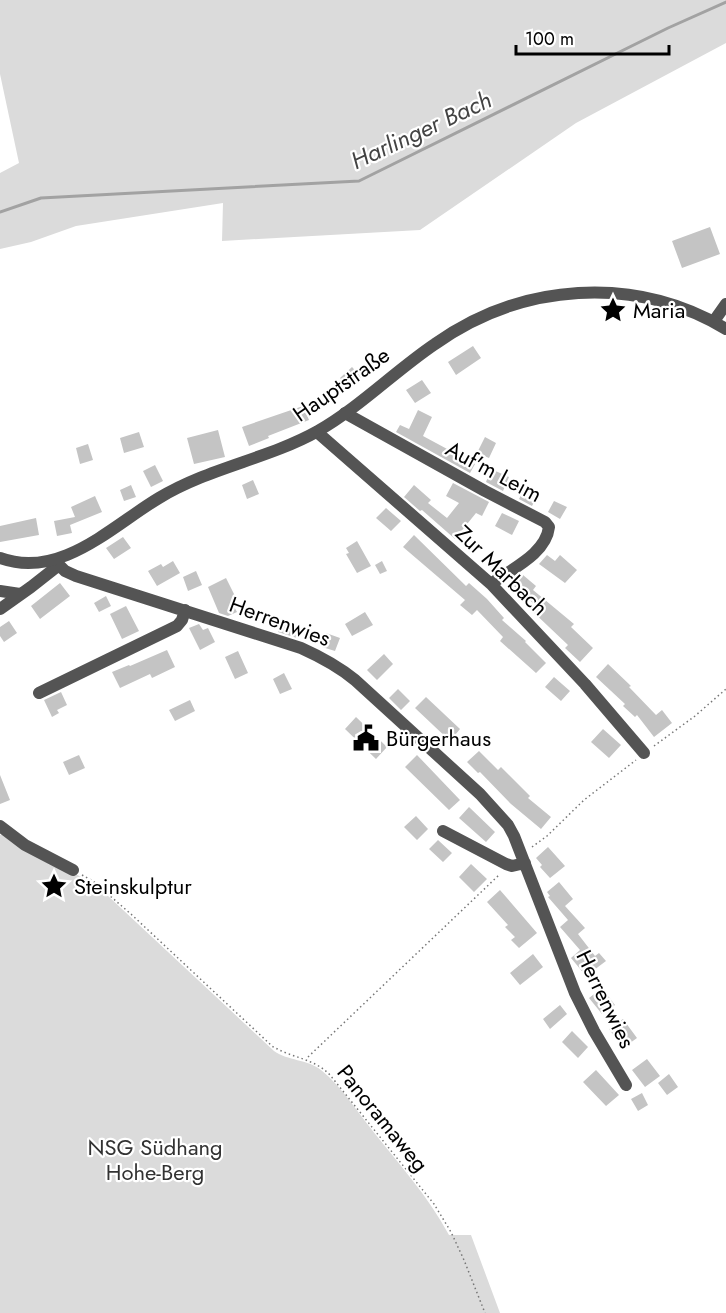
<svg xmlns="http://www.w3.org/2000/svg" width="726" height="1313" font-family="Jost,sans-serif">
<rect width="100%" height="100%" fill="#fff"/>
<path fill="#dbdbdb" d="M0,0H726V43L576,123L420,230L222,241L223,203L76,226L31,242L0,249V173L19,163L0,74Z
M4,834L90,882L107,895L274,1051C288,1061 307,1059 321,1070C341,1086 356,1110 372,1130C399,1164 428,1196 449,1235H471L500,1313H0V835Z"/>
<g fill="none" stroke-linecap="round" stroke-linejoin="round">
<path stroke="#a2a2a2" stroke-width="3" d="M0,212L41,198L359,181L668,28L726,2"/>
</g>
<path fill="#c4c4c4" d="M710,227L720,254L682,268L672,241Z
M473,346L481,358L456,375L448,362Z
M352,367L361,377L349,388L340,378Z
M422,380L431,393L415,403L406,390Z
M303,406L309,420L268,436L269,438L249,446L242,427Z
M418,410L432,417L423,436L475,464L470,473L396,432L400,425L409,429Z
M218,430L225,457L194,464L187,438Z
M139,432L144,447L124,453L120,438Z
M485,437L496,443L489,458L477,453Z
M88,444L93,460L80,464L76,448Z
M155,465L163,481L151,487L143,471Z
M491,469L509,477L503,491L486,482Z
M253,480L259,494L247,499L242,485Z
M453,483L489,502L482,516L476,513L455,539L422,510L420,511L404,497L414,485L431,500L428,503L447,518L459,503L446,496Z
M131,485L136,497L124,501L120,490Z
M526,486L539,492L532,506L519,499Z
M95,496L102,512L70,525L72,533L57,536L54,521L75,517L71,507Z
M554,501L567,507L560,519L548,512Z
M386,508L401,521L391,531L376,518Z
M502,513L519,521L512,535L495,526Z
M36,518L39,535L0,542V526Z
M414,535L466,586L469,583L487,599L504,618L502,620L526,641L525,642L546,663L536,673L500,641L503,637L477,610L472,615L460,605L465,600L403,547Z
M123,537L131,548L114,559L106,548Z
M357,541L371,566L357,573L346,554L349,553L346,548Z
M547,555L555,561L560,555L577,570L565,583L539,564Z
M173,561L180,573L157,586L148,571L161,564L163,567Z
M382,561L387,571L380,574L375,565Z
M196,571L202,585L188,591L183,577Z
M523,575L536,586L533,590L574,624L571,627L593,648L580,662L565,648L568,645L529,608L533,603L514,586Z
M226,578L237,600L232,603L237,612L228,616L219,613L208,587Z
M60,583L70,596L40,619L31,606Z
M106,596L111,606L99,612L94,603Z
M126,606L139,631L122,639L110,614Z
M365,612L373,625L352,636L345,624Z
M9,621L17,633L4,642L0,636V627Z
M281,622L300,628L297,638L278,632Z
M199,624L203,630L208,628L215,642L200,650L189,628Z
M326,633L340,638L335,651L322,647Z
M167,650L175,667L152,678L150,674L120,688L112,672L129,665L130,666Z
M238,651L248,673L235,679L225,657Z
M384,654L393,664L377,680L367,670Z
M608,664L631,686L629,687L656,715L662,710L672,723L654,737L637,715L635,717L623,706L625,704L596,677Z
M284,673L292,689L280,694L273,679Z
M554,677L570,691L561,701L545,687Z
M398,689L410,701L401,710L389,698Z
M61,692L67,705L57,710L59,713L52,717L44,700Z
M426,697L460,729L450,741L415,708Z
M190,700L195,711L175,721L169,710Z
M356,717L387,747L376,759L345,729Z
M603,729L621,745L609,758L591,742Z
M479,751L498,770L501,767L530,796L528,798L551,817L541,829L511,804L480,772L478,773L467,762Z
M79,755L85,768L69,775L63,762Z
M417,755L460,800L449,810L405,767Z
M0,775L10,800L0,804Z
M469,807L495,832L486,842L459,818Z
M416,816L428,829L417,840L404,827Z
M438,840L452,853L443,862L429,849Z
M548,847L565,866L550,878L540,867L542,865L536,858Z
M471,864L487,879L474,892L459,877Z
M559,882L573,899L565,906L585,928L578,934L595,956L599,953L606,961L586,976L571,958L580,950L560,927L568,920L548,897L550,896L547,892Z
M500,890L537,933L519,948L511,940L515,937L505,927L508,925L487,902Z
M533,954L543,967L520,985L510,973Z
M602,988L615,1005L602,1014L589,998Z
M560,1005L567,1014L550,1029L543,1019Z
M623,1019L637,1038L623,1048L609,1029Z
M572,1031L588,1047L578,1058L562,1042Z
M647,1059L660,1076L645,1087L632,1070Z
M596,1070L619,1095L606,1106L583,1082Z
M669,1074L678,1087L667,1095L658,1083Z
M642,1093L648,1105L638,1111L631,1099Z"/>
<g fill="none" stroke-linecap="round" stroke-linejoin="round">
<path stroke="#767676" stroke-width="1.5" stroke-dasharray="1.5 3" stroke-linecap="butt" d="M654,746L695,716L726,689
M532,847L547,836L584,800L636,760
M82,875L93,881L132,915L272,1046C291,1058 314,1058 330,1075L434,1204L451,1232L464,1260L485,1313
M308,1057L499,875"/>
<path stroke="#545454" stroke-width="12" d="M714,321L726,304
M345,413L485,491L545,522L549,527C546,554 511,569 491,584
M317,432L491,584L585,684L644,753
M54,560L65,571L76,576L301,648C321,657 338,666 355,680L480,794L508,825L514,836L575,993L594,1031L626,1085
M0,591L20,594
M0,609L31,587L59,565
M39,693L177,626L182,620L185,610
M0,826L25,845L73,870
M443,831L506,864L512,866L525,863"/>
<path stroke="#545454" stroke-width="12" d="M0,558C60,580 112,526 159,498C208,468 268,459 318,431C360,407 395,371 435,344C521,283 634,274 726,329"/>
</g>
<defs>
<g id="sight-bare" transform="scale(2.07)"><path d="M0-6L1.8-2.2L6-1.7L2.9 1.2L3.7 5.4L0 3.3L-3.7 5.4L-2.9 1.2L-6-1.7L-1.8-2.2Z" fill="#000" stroke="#fff" stroke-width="2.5" paint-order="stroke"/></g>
<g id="civic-bare" transform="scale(2.07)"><path d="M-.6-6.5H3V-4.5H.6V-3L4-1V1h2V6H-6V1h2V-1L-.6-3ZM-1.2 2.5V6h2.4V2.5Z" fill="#000" stroke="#fff" stroke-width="2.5" paint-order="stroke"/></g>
</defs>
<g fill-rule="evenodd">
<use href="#sight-bare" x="613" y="310"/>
<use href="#civic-bare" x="366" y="738"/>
<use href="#sight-bare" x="54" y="886"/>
</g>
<g text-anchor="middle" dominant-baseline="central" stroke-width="4.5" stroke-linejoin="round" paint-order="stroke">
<g font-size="22" fill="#000" stroke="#fff" text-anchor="start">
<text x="633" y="310">Maria</text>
<text x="386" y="738">Bürgerhaus</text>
<text x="74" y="886">Steinskulptur</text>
</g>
<g font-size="22" fill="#000" stroke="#fff">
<text transform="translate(341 384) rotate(-35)">Hauptstraße</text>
<text transform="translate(494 471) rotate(28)">Auf'm Leim</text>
<text transform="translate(502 570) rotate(44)">Zur Marbach</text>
<text transform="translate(280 621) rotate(20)">Herrenwies</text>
<text transform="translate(606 999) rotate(64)">Herrenwies</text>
<text transform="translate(383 1118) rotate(51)">Panoramaweg</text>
</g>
<g font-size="22" fill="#323232" stroke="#fff">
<text x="155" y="1147">NSG Südhang<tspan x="155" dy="25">Hohe-Berg</tspan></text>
</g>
<g font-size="24" font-style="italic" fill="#434343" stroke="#fff">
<text transform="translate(421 130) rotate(-25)">Harlinger Bach</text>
</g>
</g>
<path d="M516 45v9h153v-9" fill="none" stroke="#000000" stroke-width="3"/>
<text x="525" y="45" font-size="18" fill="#000000" stroke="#ffffff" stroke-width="4.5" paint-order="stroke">100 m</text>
</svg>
